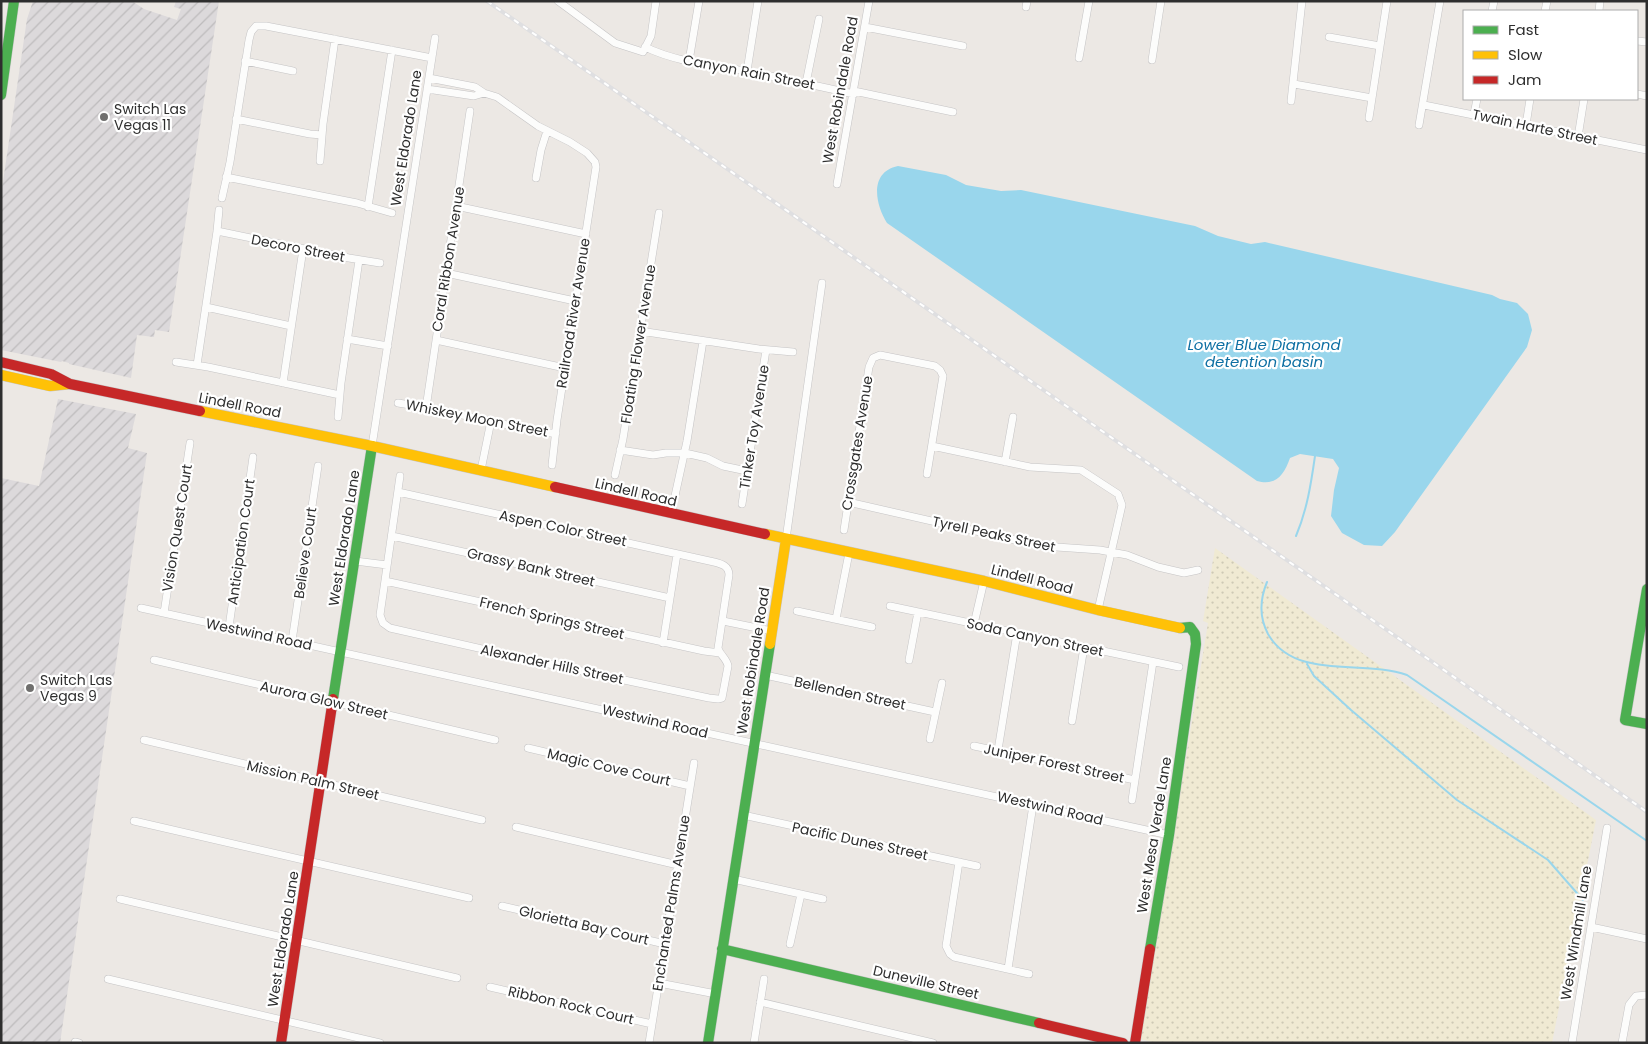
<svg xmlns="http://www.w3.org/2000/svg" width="1648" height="1044" font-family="Poppins,sans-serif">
<defs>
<pattern id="industrial-furrows" width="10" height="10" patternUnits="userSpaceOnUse" patternTransform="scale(1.25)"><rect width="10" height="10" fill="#dcd9db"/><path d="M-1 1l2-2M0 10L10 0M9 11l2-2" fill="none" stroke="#bdbbbc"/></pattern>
<pattern id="sand-dots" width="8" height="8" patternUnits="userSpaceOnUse" patternTransform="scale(1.25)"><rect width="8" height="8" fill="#f0ead3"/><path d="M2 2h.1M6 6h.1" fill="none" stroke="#cec9b5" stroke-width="1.8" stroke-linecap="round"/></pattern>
</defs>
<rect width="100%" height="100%" fill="#ece8e4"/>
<path fill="url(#industrial-furrows)" d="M33,1H132L144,9L177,20L181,9L174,7L176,1H219L169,332L155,330L154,337L137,335L131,378L69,364V363L62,361L61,362L1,350V195L27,19Z
M58,399L136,414L128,448L147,453L60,1043H1V478L39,486Z"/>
<path fill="url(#sand-dots)" d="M1215,548L1596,820L1552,1043H1156L1140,1039L1208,623L1203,621Z"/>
<path fill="#99d6ec" d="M898,166L946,175L966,185L1001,191L1021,190L1195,226L1218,236L1251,244L1265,242L1492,295L1500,299L1517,303L1528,314L1532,330L1527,347L1395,532L1382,546L1364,545L1342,533L1331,516L1334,490L1339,468L1333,459L1300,454L1290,458C1284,475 1276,486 1257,481L887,223C875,204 869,172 898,166Z"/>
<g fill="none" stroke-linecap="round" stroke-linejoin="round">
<path stroke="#99d6ec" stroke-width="2" d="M1296,536C1307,510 1311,484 1315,456
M1267,582C1260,599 1259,617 1268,634C1295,681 1363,659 1407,675L1647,841
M1307,664L1314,676L1351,710L1457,800L1548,860L1583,900"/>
<g stroke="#c5c4c5" stroke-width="8">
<path id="street" d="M558,1L615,43L643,52L651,36L656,1
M1026,7L1027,1
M1492,11L1494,1
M1545,11L1547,1
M1599,11L1600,1
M865,27L963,46
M1329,37L1380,46
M1637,41L1647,42
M645,47C676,62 712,65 745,71C782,78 818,86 854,94
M1079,58L1089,1
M1152,60L1161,1
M245,61L293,71
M689,61L699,1
M747,71L758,1
M429,78L475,87L484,93L497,97L538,126L570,142L587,153L595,162L596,167L557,420L552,465
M806,83L819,19
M1294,84L1372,98
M427,89L474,96L484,93
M854,91L953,112
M1637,94L1647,96
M1291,101L1302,1
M1424,105L1647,150
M1474,114L1477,99
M1369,118L1387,1
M236,119L310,134L322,135
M1419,125L1440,1
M1526,125L1530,99
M1578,137L1584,99
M320,161L323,124L335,39
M226,177L357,203L392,213
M536,178L541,150L547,131
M837,184L869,1
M222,198L230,162L249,40L251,32L256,26H266L432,58
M456,206L586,234
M368,207L392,50
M217,231L349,258L380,263
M446,273L575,301
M206,307L291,326
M640,331L759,349L793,352
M347,339L388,346
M436,340L565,368
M176,362L208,367L340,395
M197,365L217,231L219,210
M283,383L303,249
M398,403L435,409L544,433H556
M426,408L470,111
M338,417L341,383L359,260
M372,446L435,38
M932,446L1030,467L1081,470L1118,494L1122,505L1098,610
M620,450L653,455L666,453H685L707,458L723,466L747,471
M1005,462L1013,417
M481,470L491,421
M615,475L623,439L659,213
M398,492L714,562C722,564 729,566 729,575L718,648C720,655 727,659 728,666L722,698L718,699L709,698L544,663L390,628L383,623L380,615L400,476
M848,502L1042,546L1100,550L1127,555L1158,567L1184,573L1198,570
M742,504L766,350
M671,514L687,441L703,341
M844,530L869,367L873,358L880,355L935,366L940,370L943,376L927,474
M392,536L670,598
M786,539L822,283
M355,561L387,565
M385,581L704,651L720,653
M890,606L1179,667
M141,608L1169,835
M797,611L872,627
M164,613L190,443
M836,619L849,553
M723,621L772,631
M974,624L984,581
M229,627L253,457
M292,641L318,466
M663,643L677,554
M154,660L495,740
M909,660L918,612
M765,675L935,712
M1072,721L1084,647
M930,739L942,683
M144,740L482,820
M974,746L1135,780
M528,748L690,786
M998,750L1017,633
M1132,800L1153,662
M743,815L977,866
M134,821L469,898
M516,827L678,865
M959,862L946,946L950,954L954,957L1029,974
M733,879L823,899
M120,899L457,978
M502,906L665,944
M1591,927L1647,939
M790,944L801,894
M1008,969L1033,805
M108,979L380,1043
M659,983L716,994
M490,987L652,1024
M760,1002L933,1043
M75,1042L79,1043
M649,1043L694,763
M754,1043L764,979
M1572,1043L1607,828
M1622,1043L1629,1005L1636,996L1647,995"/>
</g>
<g stroke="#c5c4c5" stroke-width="11">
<path id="fast" d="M1,95L14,1
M1647,589L1625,720L1647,724
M333,699L372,446
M722,949L1039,1023
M1150,949L1169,835L1196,644L1195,634L1190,627L1180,628
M708,1043L770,644"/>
</g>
<g stroke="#c5c4c5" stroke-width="11">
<path id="slow" d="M1,375L50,386L69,384
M200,411L372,446L555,487
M765,534L984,581L1098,610L1180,628
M770,644L786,539"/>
</g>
<g stroke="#c5c4c5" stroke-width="11">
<path id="jam" d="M1,362L51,374L70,384L200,411
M555,487L765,534
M1039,1023L1123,1043
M281,1043L333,699
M1135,1043L1150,949"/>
</g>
<use href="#street" stroke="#fcfcfb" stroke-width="7"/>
<use href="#fast" stroke="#4caf50" stroke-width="10"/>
<use href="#slow" stroke="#ffc107" stroke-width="10"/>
<use href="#jam" stroke="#c62828" stroke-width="10"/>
<g stroke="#dfdfe1" stroke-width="4">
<path id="rail" d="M487,1L1647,812"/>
</g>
<use href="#rail" stroke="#fff" stroke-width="2" stroke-dasharray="5.5" stroke-linecap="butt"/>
</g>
<g fill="#706f6e" stroke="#fff" stroke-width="2">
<circle cx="104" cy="117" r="5"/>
<circle cx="30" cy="688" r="5"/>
</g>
<g text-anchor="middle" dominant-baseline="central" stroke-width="4.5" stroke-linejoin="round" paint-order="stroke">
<g font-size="14" fill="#2e2e2e" stroke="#fff">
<text transform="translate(749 72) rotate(11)">Canyon Rain Street</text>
<text transform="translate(840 90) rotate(-80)">West Robindale Road</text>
<text transform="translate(1535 127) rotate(12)">Twain Harte Street</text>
<text transform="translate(406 138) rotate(-81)">West Eldorado Lane</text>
<text transform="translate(298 248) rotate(11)">Decoro Street</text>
<text transform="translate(448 259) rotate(-81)">Coral Ribbon Avenue</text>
<text transform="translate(573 313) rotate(-81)">Railroad River Avenue</text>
<text transform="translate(638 344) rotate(-81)">Floating Flower Avenue</text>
<text transform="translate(240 405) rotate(11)">Lindell Road</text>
<text transform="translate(477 418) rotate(11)">Whiskey Moon Street</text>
<text transform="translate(754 427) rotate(-81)">Tinker Toy Avenue</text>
<text transform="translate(857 443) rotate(-81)">Crossgates Avenue</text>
<text transform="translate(636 492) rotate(13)">Lindell Road</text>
<text transform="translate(177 528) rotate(-81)">Vision Quest Court</text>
<text transform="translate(563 528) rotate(12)">Aspen Color Street</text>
<text transform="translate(994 534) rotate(12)">Tyrell Peaks Street</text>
<text transform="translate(344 538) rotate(-81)">West Eldorado Lane</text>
<text transform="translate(241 542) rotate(-82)">Anticipation Court</text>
<text transform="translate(305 553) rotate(-82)">Believe Court</text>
<text transform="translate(531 567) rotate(13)">Grassy Bank Street</text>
<text transform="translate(1032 579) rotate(14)">Lindell Road</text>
<text transform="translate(552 618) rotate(13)">French Springs Street</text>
<text transform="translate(259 634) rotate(12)">Westwind Road</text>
<text transform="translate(1035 637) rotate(12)">Soda Canyon Street</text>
<text transform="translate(753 661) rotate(-81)">West Robindale Road</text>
<text transform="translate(552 664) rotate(12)">Alexander Hills Street</text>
<text transform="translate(850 693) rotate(12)">Bellenden Street</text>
<text transform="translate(324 700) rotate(13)">Aurora Glow Street</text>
<text transform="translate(655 721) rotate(13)">Westwind Road</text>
<text transform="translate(1054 763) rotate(12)">Juniper Forest Street</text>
<text transform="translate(609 767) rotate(13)">Magic Cove Court</text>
<text transform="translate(313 780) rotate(13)">Mission Palm Street</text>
<text transform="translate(1050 808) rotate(13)">Westwind Road</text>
<text transform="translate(1154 835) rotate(-81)">West Mesa Verde Lane</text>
<text transform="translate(860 841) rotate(12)">Pacific Dunes Street</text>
<text transform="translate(671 903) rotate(-81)">Enchanted Palms Avenue</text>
<text transform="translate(584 925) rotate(13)">Glorietta Bay Court</text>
<text transform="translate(1576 933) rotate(-81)">West Windmill Lane</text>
<text transform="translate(283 939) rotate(-81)">West Eldorado Lane</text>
<text transform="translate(926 982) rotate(13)">Duneville Street</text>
<text transform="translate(571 1005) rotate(13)">Ribbon Rock Court</text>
</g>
<g font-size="14" fill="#2e2e2e" stroke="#fff" text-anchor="start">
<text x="114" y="109">Switch Las<tspan x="114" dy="16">Vegas 11</tspan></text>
<text x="40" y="680">Switch Las<tspan x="40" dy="16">Vegas 9</tspan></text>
</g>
<g font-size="15" font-style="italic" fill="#0d6fa3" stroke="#fff">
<text x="1264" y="344">Lower Blue Diamond<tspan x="1264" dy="17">detention basin</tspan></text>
</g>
</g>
<rect width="1648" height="1044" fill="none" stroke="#2e2e2e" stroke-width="5"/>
<rect x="1463" y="10" width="175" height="90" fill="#ffffff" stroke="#ababab"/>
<rect x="1473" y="26" width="25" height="8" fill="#4caf50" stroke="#ababab"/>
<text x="1508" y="35" font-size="15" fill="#2e2e2e">Fast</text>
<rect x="1473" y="51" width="25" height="8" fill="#ffc107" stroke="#ababab"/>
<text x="1508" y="60" font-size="15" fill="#2e2e2e">Slow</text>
<rect x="1473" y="76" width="25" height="8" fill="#c62828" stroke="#ababab"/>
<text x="1508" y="85" font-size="15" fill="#2e2e2e">Jam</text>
</svg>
